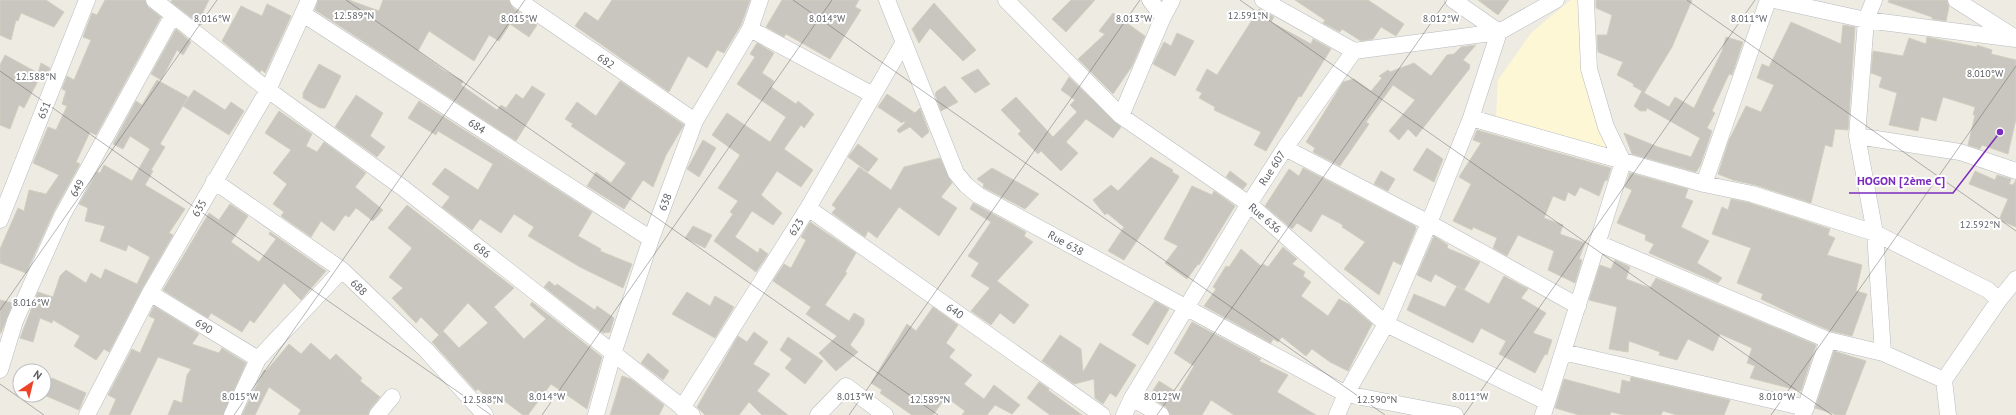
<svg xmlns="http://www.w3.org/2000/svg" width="2016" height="415" font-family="'PT Sans',sans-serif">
<rect width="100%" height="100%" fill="#eeece2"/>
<path fill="#fef7d6" d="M1571,0H1581L1614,153L1496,117L1498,80L1532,32Z"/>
<path fill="#c9c6bf" stroke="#d2cec0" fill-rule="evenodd" d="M0,0H46L64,12L54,27L21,13L18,21L16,20L11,40L0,35Z
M105,0H145L148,7L161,17L96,135L90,132L76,162L80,164L54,211L26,273L0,263V249L18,208L24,211L29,190L46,194L59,175L33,163L48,127L56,130L67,106L62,104L66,91L62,89L67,76L74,80L91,40L83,37L92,13L97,15Z
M172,0H209L203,12L207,15L201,25L171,2Z
M318,0H349L379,11L383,0H509L513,8L537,25L529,37L510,24L499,41L489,35L474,61L429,31L418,51L445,71L463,81L461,85L497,110L501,105L506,108L516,94L523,99L532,86L545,94L516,141L315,10Z
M612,0H750L741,25L724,53L717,50L707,68L688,56L669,92L575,26L585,12L598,21Z
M782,0H859L855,7L861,10L830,59L786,34L784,37L766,27Z
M1071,0H1095L1066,32L1052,19Z
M1295,0H1368L1404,24L1396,36L1381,27L1373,39L1361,41L1342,29L1340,32L1323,23L1325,20Z
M1478,0H1509L1498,15Z
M1596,0H1692L1672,47L1644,93L1669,107L1675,97L1694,108L1722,51L1726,37L1743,42L1732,75L1729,74L1712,111L1715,113L1707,128L1712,131L1700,166L1696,172L1632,154L1624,133L1658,147L1691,157L1700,138L1647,108L1646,111H1640L1634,106L1642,91L1633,86L1634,84L1617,75L1623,62L1598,52L1597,35H1607L1612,15L1596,8Z
M1889,0H1947L1949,7L1946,21L1932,19V17L1888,2Z
M934,3L976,50L963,61L930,28L919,43L912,29Z
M267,4L291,16L265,73L262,70L260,72L222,41L241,6L262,16Z
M1259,9L1274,17L1271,22L1311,44L1313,39L1331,49L1301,97L1299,96L1266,151L1254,145L1261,132L1214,110L1215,107L1199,98L1202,93L1196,90L1207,69L1217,75Z
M1113,13L1145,36L1132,66L1113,94L1078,59L1105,34L1099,31Z
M1791,22L1841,44L1843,25L1855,27L1848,130L1835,129L1832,147L1825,145L1811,203L1755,185L1733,180L1718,174L1729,140L1746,106L1761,112L1774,85L1757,78L1762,64L1769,67Z
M176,29L191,42L183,55L177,50L161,80L151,74Z
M1177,33L1194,41L1175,76L1153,64L1164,42L1171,46Z
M1927,37L1977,47V45L1992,50L1991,54L2016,60V119L2008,154L1982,145L1980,149L1968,145L1975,115H1973L1975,107L1943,97L1936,121L1921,117L1918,131L1889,125L1897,93L1879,87L1882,77L1871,73L1873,51L1903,56L1909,38L1926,44Z
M757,43L774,53L762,73L774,81L771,87L796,104L798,101L814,114L804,128L801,125L784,149L813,170L801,187L777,171L761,195L782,213L773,225L752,211L735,237L758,253L760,248L768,254L756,272L714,241L733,214L730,212L738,201L718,188L740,155L712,135L727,113L770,142L786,117L737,84L755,57L750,54Z
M1476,45L1463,60L1470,65L1469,67L1470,68L1416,137L1408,129L1399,140L1389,131L1415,100L1393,85L1366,122L1369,124L1340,166L1313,152L1315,148L1306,142L1343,82L1354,79L1371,91L1382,78L1379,76L1388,70L1390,72L1414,63L1431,76L1447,55L1454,54L1461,47Z
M5,55L38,73L41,63L50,68L45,80L40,77L24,108L19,105L10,129L0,125V65Z
M319,64L341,76L325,108H320L303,98V93Z
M978,69L990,84L975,93L961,78Z
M1069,77L1121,127L1113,138L1086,119L1066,142L1078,153L1061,171L1041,151L1038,154L1018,134L1021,131L1001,110L1016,97L1053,137L1077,112L1070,105L1075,100L1061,90Z
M157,80L188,97L160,144L165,147L151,170L153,171L145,185L185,209L169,233L173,235L142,289L109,352L104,349L96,360L74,346L80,336L53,320L52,323L40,318L33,342L20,338L38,292L53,297L60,276L66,270L86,283L91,273L101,279L105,269L137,284L150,257L128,245L126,251L100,241L105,226L85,221L88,208L79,204L97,172L100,173L104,165L132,181L150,149L130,136L123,149L113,144L136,101L142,105Z
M620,81L684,125L666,155L653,187L643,180L624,209L587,186L596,172L611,183L626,163L571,126L573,124L565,119L577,102L596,116Z
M945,86L958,102L941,111L935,94L937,91Z
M194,90L225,110L231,102L244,111L229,135L183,106Z
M887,94L915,113L920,108L929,132L922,138L910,127L899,133L897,130L905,123L904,121L902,123L878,107Z
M356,95L383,113L370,136L385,147L377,157L335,127Z
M419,101L592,212L578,236L601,249L600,251L632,264L623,288L580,267L528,236L534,227L514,214L501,233L480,219L472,230L442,207L450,197L432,184L445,168L478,190L493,164L438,131L436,135L408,118Z
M279,111L312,134L306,146L317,152L324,142L366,173L355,187L383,210L373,221L356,208L349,217L345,215L334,231L321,221L311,237L281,216L284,212L273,204L287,184L273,173L291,150L265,133Z
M1477,130L1611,168L1607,181L1605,180L1599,196L1580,187L1575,196L1568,192L1565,201L1553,196L1544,218L1563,225L1560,234L1585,243L1579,259L1582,260L1575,283L1548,270L1554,251L1518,235L1507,256L1493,248L1497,238L1473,227L1472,230L1453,221L1471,184L1459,177L1481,143L1473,140Z
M703,140L716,148L699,177L687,169Z
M858,144L878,159L868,172L848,157Z
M1427,148L1443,159L1434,182L1413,170Z
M1151,157L1173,170L1172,172L1179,176L1178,179L1124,260L1108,251L1124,227L1107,213L1105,215L1093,200L1111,185L1118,191Z
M940,158L952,183L941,197L957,208L939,236L899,207L877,238L868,231L865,237L832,213L836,208L832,205L859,167L891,190L904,167Z
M992,168L1039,194L1025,209L983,187L984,184L977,179Z
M1303,168L1415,226L1416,229L1401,265L1393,261L1379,295L1344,269L1365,242L1342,227L1343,225L1322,214L1311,232L1297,223L1292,229L1265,206L1289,169L1299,176Z
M1230,171L1247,184L1243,189L1226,177Z
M1381,171L1395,179L1388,191L1374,184Z
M1975,171L1995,180L1997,175L2011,179L2009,184L2013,185L2016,180V227L1999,220L2008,199L1969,184Z
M1630,173L1688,189L1685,198L1693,201L1681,227L1709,241L1697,263L1722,278L1718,283L1649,253L1654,244L1645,240L1646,235L1617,223L1632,190L1625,187Z
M1192,186L1212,195L1214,191L1235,206L1199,265L1198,264L1187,279L1165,263L1178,246L1164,239Z
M1731,199L1750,203L1830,229L1828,235L1835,238L1827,255L1862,265L1856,291L1867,294L1852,336L1831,331L1796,316L1761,299L1763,294L1737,283L1751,248L1712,234L1722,207L1728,210Z
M973,203L1026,232L1024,236L1033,242L997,281L1029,305L1014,324L1000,313L991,325L971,311L990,288L971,276L979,263L968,256L991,222L970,209Z
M230,204L248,216L231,242L259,262L276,239L269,234L270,232L326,271L301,300L284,283L254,323L250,320L242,332L211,313L208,318L163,290L209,213L219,220Z
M407,205L514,288L494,307L524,339L546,319L530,305L532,302L602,357L587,409L551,384L528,415H523L499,397L494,404L478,389L476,391L432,342L439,335L421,317L416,323L392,298L403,288L389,277L412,248L388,228ZM468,303L488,323L459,348L443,331L441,333Z
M810,222L856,253L845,272L847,273L825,305L849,321L854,313L864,319V324L850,345L858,352L836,371L819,353L837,336L806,314L811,307L773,281L784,264L791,268L806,240L801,237Z
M693,226L712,235L705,248L685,238Z
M1434,236L1448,245L1447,248L1480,262L1464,290L1435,274L1431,282L1417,275Z
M1283,247L1297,259L1292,264L1305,272L1303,276L1311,282L1301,296L1328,316L1339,299L1350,305L1372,324L1348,371L1330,362L1312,349L1306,356L1282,337L1278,342L1273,339L1271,343L1204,306L1216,289L1213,287L1226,266L1229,267L1241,249L1261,266L1263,264L1268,267Z
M1615,260L1630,267L1626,279L1650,288L1656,278L1816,345L1801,391L1750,378L1755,366L1747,363L1752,348L1720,334L1713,351L1688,339L1677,360L1659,355L1660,352L1629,341L1628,352L1609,349L1617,307L1589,300L1600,265L1611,269Z
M1504,276L1528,289L1521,298L1546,313L1533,333L1552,340L1547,355L1545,354L1535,373L1499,354L1506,341L1481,328L1473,343L1407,310L1414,294L1445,307L1457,286L1489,304Z
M549,281L555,286L557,284L595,310L597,306L614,318L610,332L603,333L544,287Z
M687,292L710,306L715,296L734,307L715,338L672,314Z
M0,300L13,303L1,333H0Z
M1155,301L1169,309L1148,345L1132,335Z
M154,306L199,334L192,344L219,353L222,348L246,363L223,415H168L174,400L182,403L187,375L191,369L158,357L130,415H109L116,399L108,395L132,349L140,353L155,319L149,316Z
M933,307L958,325L946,343L955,350L949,357L972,375L964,384L984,399L994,385L1020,405L1012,414L995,405L987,415H962L965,411L946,397L933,415H912L880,393L882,390L871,383L907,324L916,331Z
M1192,322L1261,359L1259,361L1288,375L1277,392L1316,415H1234L1211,400L1202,415H1170L1166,407L1149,397L1159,381L1178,393L1194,366L1174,353Z
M754,332L768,342L753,364L770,374L757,391L788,415H762L749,402L739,415H705L697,407L731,348L738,336L747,342Z
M1060,335L1081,349L1083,372L1100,343L1136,365L1116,397L1110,393L1103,404L1095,398L1094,379L1074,384L1042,361Z
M788,337L823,361L805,384L785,368L792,359L780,350Z
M311,343L330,360L336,354L362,378L360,381L380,397L370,409L368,415H298L301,410L269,387L255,415H242L264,370L266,371L289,344L301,354Z
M1834,351L1866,361L1845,415H1837L1815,408Z
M648,353L669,371L663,380L641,363Z
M622,376L631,379L664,405L659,415H610Z
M1631,377L1730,400L1724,415H1677L1663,411L1661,415H1624L1611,412L1610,415H1579L1555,408L1564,379L1620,394L1622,380L1630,382Z
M52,378L86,393L79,410L44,395V390Z
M1039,382L1049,389L1048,390L1082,415H1050L1027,398Z"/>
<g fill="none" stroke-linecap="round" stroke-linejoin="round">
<g stroke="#b7babf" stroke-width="17">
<path id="street" d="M154,0L268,90L403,188L692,415
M518,0L695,121
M887,0L956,173L966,185L978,195L1346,394L1455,415
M1006,0L1121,116L1249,204L1386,324L1547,402
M1150,0L1163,17
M1263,0L1354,51
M1453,0L1499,32
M1774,0L1866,20L2016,39
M1874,0L1866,20L1857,136L1875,233L1883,353
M1956,0L2014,37
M303,14L651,239
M750,29L873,95
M1121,116L1163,17L1172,0
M1471,118L1704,184L1752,194L1875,233L1988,290L1999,300
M1857,136L1960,152L2016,171
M1285,148L1429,223L1578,306
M214,181L342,270L426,350L485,415
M1704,184L1768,0
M808,208L1102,415
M0,220L87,0
M1598,243L1828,340L1883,353L1944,380
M150,293L258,359
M1563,352L1806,408
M0,370L15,321L62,216L173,15
M1132,398L1161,415
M682,408L808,208L904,42
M87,415L150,293L268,90L309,0
M232,415L258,359L342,270
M377,415L392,397
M596,415L613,354L651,239L695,121L750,29L760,0
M818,415L846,386L885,415
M1124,415L1132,398L1186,308L1249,204L1285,148L1354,51L1499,32L1556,0
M1337,415L1346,394L1386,324L1429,223L1471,118L1499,32
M1543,415L1623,162L1606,127L1589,69L1586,0
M1803,415L1828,340
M1948,415L1944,380L1999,300L2016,279"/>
</g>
<use href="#street" stroke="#fff" stroke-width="16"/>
</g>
<path fill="none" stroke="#5a5e63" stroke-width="1" stroke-opacity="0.45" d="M346,0L938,415M793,0L1385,415M1240,0L1832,415M1687,0L2016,231M0,71L491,415M0,310L217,0M0,384L44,415M234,415L525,0M542,415L832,0M849,415L1140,0M1157,415L1447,0M1464,415L1755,0M1771,415L2016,66"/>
<g text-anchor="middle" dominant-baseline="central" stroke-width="4" stroke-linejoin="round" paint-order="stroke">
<g font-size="11" fill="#5a5e63" stroke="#fff">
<text transform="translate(606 61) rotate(34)">682</text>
<text transform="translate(44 110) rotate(-68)">651</text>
<text transform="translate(477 126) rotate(33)">684</text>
<text transform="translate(1272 168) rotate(-57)">Rue 607</text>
<text transform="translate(77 188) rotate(-61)">649</text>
<text transform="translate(665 202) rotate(-69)">638</text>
<text transform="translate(199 208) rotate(-60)">635</text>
<text transform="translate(1265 218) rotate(41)">Rue 636</text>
<text transform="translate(796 227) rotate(-58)">623</text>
<text transform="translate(1066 243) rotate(29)">Rue 638</text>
<text transform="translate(482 250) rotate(38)">686</text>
<text transform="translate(359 287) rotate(44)">688</text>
<text transform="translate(955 311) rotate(35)">640</text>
<text transform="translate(204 326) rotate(31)">690</text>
</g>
</g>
<g font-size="10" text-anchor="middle" fill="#5a5e63" stroke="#fff" stroke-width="4" stroke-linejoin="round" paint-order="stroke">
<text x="354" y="19">12.589°N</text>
<text x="1248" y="19">12.591°N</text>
<text x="212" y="22">8.016°W</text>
<text x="519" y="22">8.015°W</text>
<text x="827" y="22">8.014°W</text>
<text x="1134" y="22">8.013°W</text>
<text x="1749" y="22">8.011°W</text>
<text x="1441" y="22">8.012°W</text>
<text x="1985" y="77">8.010°W</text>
<text x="36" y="80">12.588°N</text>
<text x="1980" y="228">12.592°N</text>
<text x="31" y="306">8.016°W</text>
<text x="240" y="400">8.015°W</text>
<text x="547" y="400">8.014°W</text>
<text x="855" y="400">8.013°W</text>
<text x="1162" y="400">8.012°W</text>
<text x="1470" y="400">8.011°W</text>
<text x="1777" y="400">8.010°W</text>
<text x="483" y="403">12.588°N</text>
<text x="930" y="403">12.589°N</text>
<text x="1377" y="403">12.590°N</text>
</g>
<path fill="none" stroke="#7b2cbf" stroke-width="1.5" d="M2000 132L1953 193H1849"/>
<circle fill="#7b2cbf" stroke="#fff" stroke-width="1.5" cx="2000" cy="132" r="4"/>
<g font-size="12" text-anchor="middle" font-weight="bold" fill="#7b2cbf" stroke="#fff" stroke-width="4" stroke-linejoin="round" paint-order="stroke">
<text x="1901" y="185">HOGON [2ème C]</text>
</g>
<g transform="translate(32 383) rotate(35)"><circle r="19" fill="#ffffff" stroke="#bdbfc1"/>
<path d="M0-3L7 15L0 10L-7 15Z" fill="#ed4329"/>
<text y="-6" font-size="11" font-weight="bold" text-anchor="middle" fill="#5a5e63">N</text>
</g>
</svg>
